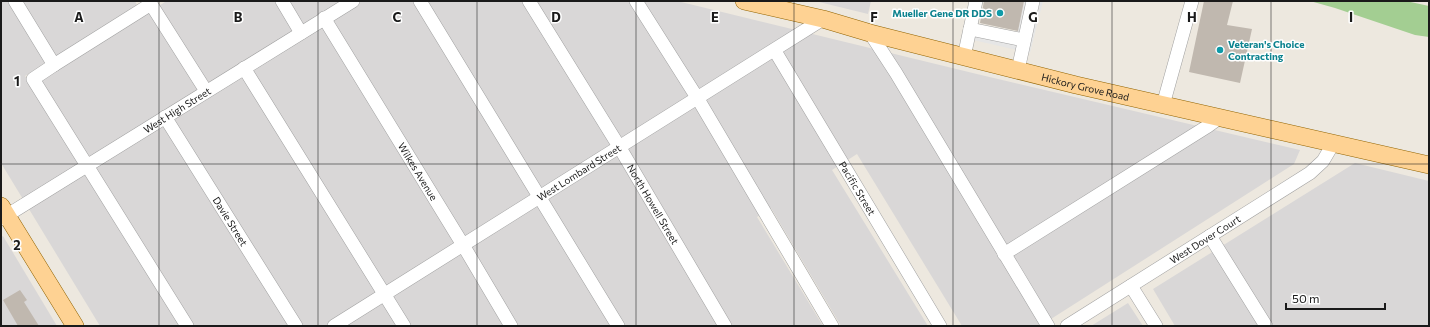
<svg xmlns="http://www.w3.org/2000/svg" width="1430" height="327" font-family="Commissioner,sans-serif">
<rect width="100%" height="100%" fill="#ede8df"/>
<path fill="#d9d7d7" d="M1,1H135L137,5L25,76L31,86L165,2V1H677L981,75L1300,150L1294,164L1040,326H962L857,154L832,170L928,326H841L771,208L757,217L823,326H100L1,163Z
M815,1H871L868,14Z
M1355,163L1429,181V326H1175L1153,289Z
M3,236L57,326H1V237Z
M1128,303L1143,326H1091Z"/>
<path fill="#a3ce92" d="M1310,1H1406L1429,6V37L1415,35L1335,8Z"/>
<path fill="#e6e6e6" d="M1024,1H1043L1030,53L973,40L975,24L1017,33Z"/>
<path fill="#c0b8af" d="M984,1H1024L1018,31L980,23Z
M1204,1H1233L1227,25L1252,29L1240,83L1189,72Z
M20,290L27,300L24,302L39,326H18L3,300Z"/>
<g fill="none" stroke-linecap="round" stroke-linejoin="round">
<g stroke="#a1a1a1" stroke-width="14">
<g id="minor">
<path d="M15,1L54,65"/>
<path d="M149,1L206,91"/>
<path d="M282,1L301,33"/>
<path d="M420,1L618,326"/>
<path id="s1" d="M529,1L620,148L725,326"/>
<path d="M636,1L698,99L832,326"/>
<path d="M151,4L54,65L33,79L187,326"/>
<path id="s2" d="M324,18L463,245L511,326"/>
<path d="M970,29L1024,40"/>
<path d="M870,33L896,73L1048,326"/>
<path id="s3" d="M775,51L940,326"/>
<path d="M964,57L976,1"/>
<path d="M244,68L404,326"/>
<path d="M1018,70L1033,1"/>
<path d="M1163,105L1192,1"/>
<path id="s4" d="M165,117L296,326"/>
<path id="s5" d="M1,219L353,1"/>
<path d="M1210,236L1266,326"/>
<path d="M1004,254L1208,126L1219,118"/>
<path d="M1131,286L1156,326"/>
<path id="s6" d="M334,326L823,19"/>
<path id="s7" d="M1067,326L1310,173L1323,161L1333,144"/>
</g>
</g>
<g stroke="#916300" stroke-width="18">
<g id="major">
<path id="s8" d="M744,1L823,19L870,33L1076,85L1429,165"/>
<path d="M1,206L75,326"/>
</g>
</g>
<use href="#minor" stroke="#fff" stroke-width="13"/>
<use href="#major" stroke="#fed293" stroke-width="17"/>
</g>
<path fill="none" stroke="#1a1a1a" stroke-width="1" stroke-opacity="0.55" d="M159,1V326M318,1V326M477,1V326M636,1V326M794,1V326M953,1V326M1112,1V326M1271,1V326M1,164H1429"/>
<g fill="#0f9aa8" stroke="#fff" stroke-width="1.5">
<circle cx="1000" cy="13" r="4"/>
<circle cx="1220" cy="50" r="4"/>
</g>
<g text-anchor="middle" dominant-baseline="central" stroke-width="3" stroke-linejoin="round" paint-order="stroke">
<g font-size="10" font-weight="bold" fill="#0d838f" stroke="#fff" text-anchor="end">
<text x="992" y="13">Mueller Gene DR DDS</text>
<text x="1228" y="44" text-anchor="start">Veteran's Choice<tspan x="1228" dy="12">Contracting</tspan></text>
</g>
<g font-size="10" fill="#1a1a1a" stroke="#fff">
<text stroke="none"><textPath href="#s8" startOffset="352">Hickory Grove Road</textPath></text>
<text stroke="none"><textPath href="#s5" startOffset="207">West High Street</textPath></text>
<text stroke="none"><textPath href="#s2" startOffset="180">Wilkes Avenue</textPath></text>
<text stroke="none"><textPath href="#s6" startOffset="289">West Lombard Street</textPath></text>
<text stroke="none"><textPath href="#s3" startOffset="160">Pacific Street</textPath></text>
<text stroke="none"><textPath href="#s1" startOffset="238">North Howell Street</textPath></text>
<text stroke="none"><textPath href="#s4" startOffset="123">Davie Street</textPath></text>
<text stroke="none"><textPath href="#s7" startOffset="163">West Dover Court</textPath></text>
</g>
</g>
<g font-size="13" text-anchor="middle" font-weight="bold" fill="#1a1a1a" stroke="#fff" stroke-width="3" stroke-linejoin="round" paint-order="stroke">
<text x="79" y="22">A</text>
<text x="238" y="22">B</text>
<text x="397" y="22">C</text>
<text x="556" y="22">D</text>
<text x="715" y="22">E</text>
<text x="874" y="22">F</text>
<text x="1033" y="22">G</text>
<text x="1192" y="22">H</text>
<text x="1351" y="22">I</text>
<text x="17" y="86">1</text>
<text x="17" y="250">2</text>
</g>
<rect width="1430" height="327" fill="none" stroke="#1a1a1a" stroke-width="4"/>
<path d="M1286 303v6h99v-6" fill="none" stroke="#1a1a1a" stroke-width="2"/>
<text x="1292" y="303" font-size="12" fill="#1a1a1a" stroke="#ffffff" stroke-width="3" paint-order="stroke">50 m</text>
</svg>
